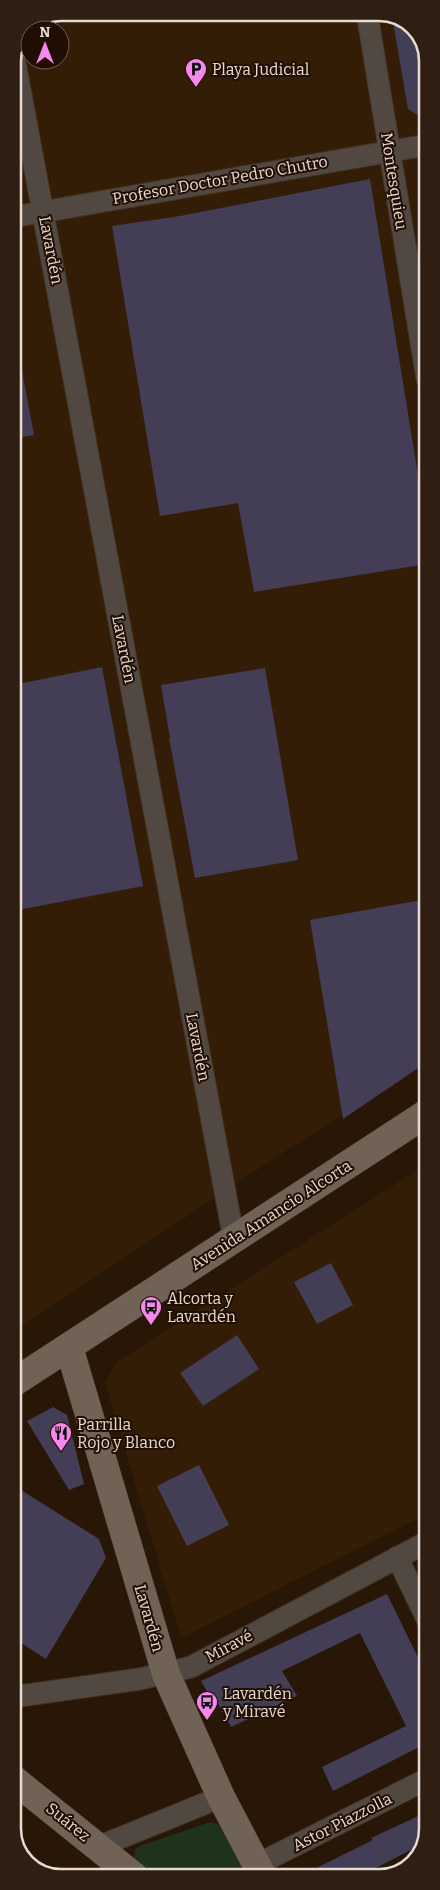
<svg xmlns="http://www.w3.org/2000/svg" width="440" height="1890" font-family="Bitter,serif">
<rect width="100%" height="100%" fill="#281707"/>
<path fill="#331d07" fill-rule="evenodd" d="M61,13H385L411,25L427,52V1062L264,1165L13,1332V61L27,27ZM30,30H60V60H30Z
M427,1164V1514L181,1638L105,1382L117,1362Z"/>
<path fill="#1e331a" d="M210,1822L221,1825L249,1877H156L134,1859L135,1849L140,1846Z"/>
<path fill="#433e55" d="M392,16L411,25L427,52V121L408,109Z
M370,179L427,531V564L254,592L238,503L160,516L112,226L180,216Z
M21,365L34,435L13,439V366Z
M102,667L143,886L13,911V685Z
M265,668L298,860L195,878L169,738H170L161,685Z
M427,899V1062L343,1119L310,920Z
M331,1263L353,1305L317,1324L294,1282Z
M237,1335L259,1369L203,1406L180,1373Z
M53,1407L67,1415L84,1484L69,1490L27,1421Z
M199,1465L229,1525L187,1546L157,1486Z
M13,1485L99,1539L106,1558L46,1659L13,1638Z
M387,1594L427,1676V1743L333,1791L322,1767L406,1726L360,1633L282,1671L297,1696L231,1727L216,1700L213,1702L201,1681Z
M427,1812L428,1829L422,1844L376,1868L381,1877H298L373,1840L371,1838Z"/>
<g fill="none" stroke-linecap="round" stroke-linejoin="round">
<g stroke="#433323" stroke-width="23">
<path id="street" d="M367,13L427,379
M14,57L234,1240
M13,217L427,145
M397,1557L427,1619
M13,1697L140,1679L191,1667L427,1542
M98,1847L221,1797
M256,1865L427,1779"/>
</g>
<g stroke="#433323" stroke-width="29">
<path id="secondary" d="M69,1347L166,1674L221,1797L263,1877
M13,1383L427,1113
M13,1779L135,1877"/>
</g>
<use href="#street" stroke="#514841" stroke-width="21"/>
<use href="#secondary" stroke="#706255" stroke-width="28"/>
</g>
<defs>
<g id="parking-pin" transform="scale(1.125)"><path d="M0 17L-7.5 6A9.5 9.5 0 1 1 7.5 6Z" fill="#f688ed" stroke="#1f0e01"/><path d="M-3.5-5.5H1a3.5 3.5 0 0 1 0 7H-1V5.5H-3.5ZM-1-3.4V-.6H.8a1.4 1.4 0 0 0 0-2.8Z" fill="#111"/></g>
<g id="bus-pin" transform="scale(1.125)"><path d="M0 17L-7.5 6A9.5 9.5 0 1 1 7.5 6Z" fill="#f688ed" stroke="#1f0e01"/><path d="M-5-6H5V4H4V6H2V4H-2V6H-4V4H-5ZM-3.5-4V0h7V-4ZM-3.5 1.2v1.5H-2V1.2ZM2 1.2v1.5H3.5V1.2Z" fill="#111"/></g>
<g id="restaurant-pin" transform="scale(1.125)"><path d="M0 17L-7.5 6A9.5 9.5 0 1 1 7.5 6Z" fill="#f688ed" stroke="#1f0e01"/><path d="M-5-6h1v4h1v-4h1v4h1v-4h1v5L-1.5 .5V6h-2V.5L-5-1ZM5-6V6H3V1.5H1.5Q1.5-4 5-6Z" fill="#111"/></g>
</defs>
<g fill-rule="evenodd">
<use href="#parking-pin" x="196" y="69"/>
<use href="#bus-pin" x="151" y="1307"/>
<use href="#restaurant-pin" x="61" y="1433"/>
<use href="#bus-pin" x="207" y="1702"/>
</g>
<g text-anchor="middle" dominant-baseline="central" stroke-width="4" stroke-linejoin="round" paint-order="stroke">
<g font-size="16" fill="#e8dcd2" stroke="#1f0e01" text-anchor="start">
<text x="212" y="69">Playa Judicial</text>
<text x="167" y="1298">Alcorta y<tspan x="167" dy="18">Lavardén</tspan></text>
<text x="77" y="1424">Parrilla<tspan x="77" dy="18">Rojo y Blanco</tspan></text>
<text x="223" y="1693">Lavardén<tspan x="223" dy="18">y Miravé</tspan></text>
</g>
<g font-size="16" fill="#e8dcd2" stroke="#1f0e01">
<text transform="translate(220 180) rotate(-10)">Profesor Doctor Pedro Chutro</text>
<text transform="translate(394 181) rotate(81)">Montesquieu</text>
<text transform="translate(51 250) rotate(79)">Lavardén</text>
<text transform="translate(124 649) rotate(79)">Lavardén</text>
<text transform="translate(198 1047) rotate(79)">Lavardén</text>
<text transform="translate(271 1215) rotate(-33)">Avenida Amancio Alcorta</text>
<text transform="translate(149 1618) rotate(74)">Lavardén</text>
<text transform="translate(229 1646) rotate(-28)">Miravé</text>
<text transform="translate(68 1822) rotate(39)">Suárez</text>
<text transform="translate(342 1822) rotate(-27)">Astor Piazzolla</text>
</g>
</g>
<path d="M0 0H440V1890H0ZM61 21H379A40 40 0 0 1 419 61V1829A40 40 0 0 1 379 1869H61A40 40 0 0 1 21 1829V61A40 40 0 0 1 61 21Z" fill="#2f1e12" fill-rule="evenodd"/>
<path fill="none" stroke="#e8dcd2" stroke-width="2.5" d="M61 21H379A40 40 0 0 1 419 61V1829A40 40 0 0 1 379 1869H61A40 40 0 0 1 21 1829V61A40 40 0 0 1 61 21Z"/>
<g transform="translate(45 45)"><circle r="24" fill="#1f0e01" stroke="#6f6055"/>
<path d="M0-4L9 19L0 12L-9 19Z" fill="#f688ed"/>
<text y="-8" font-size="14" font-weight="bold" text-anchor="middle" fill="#e8dcd2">N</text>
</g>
</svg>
